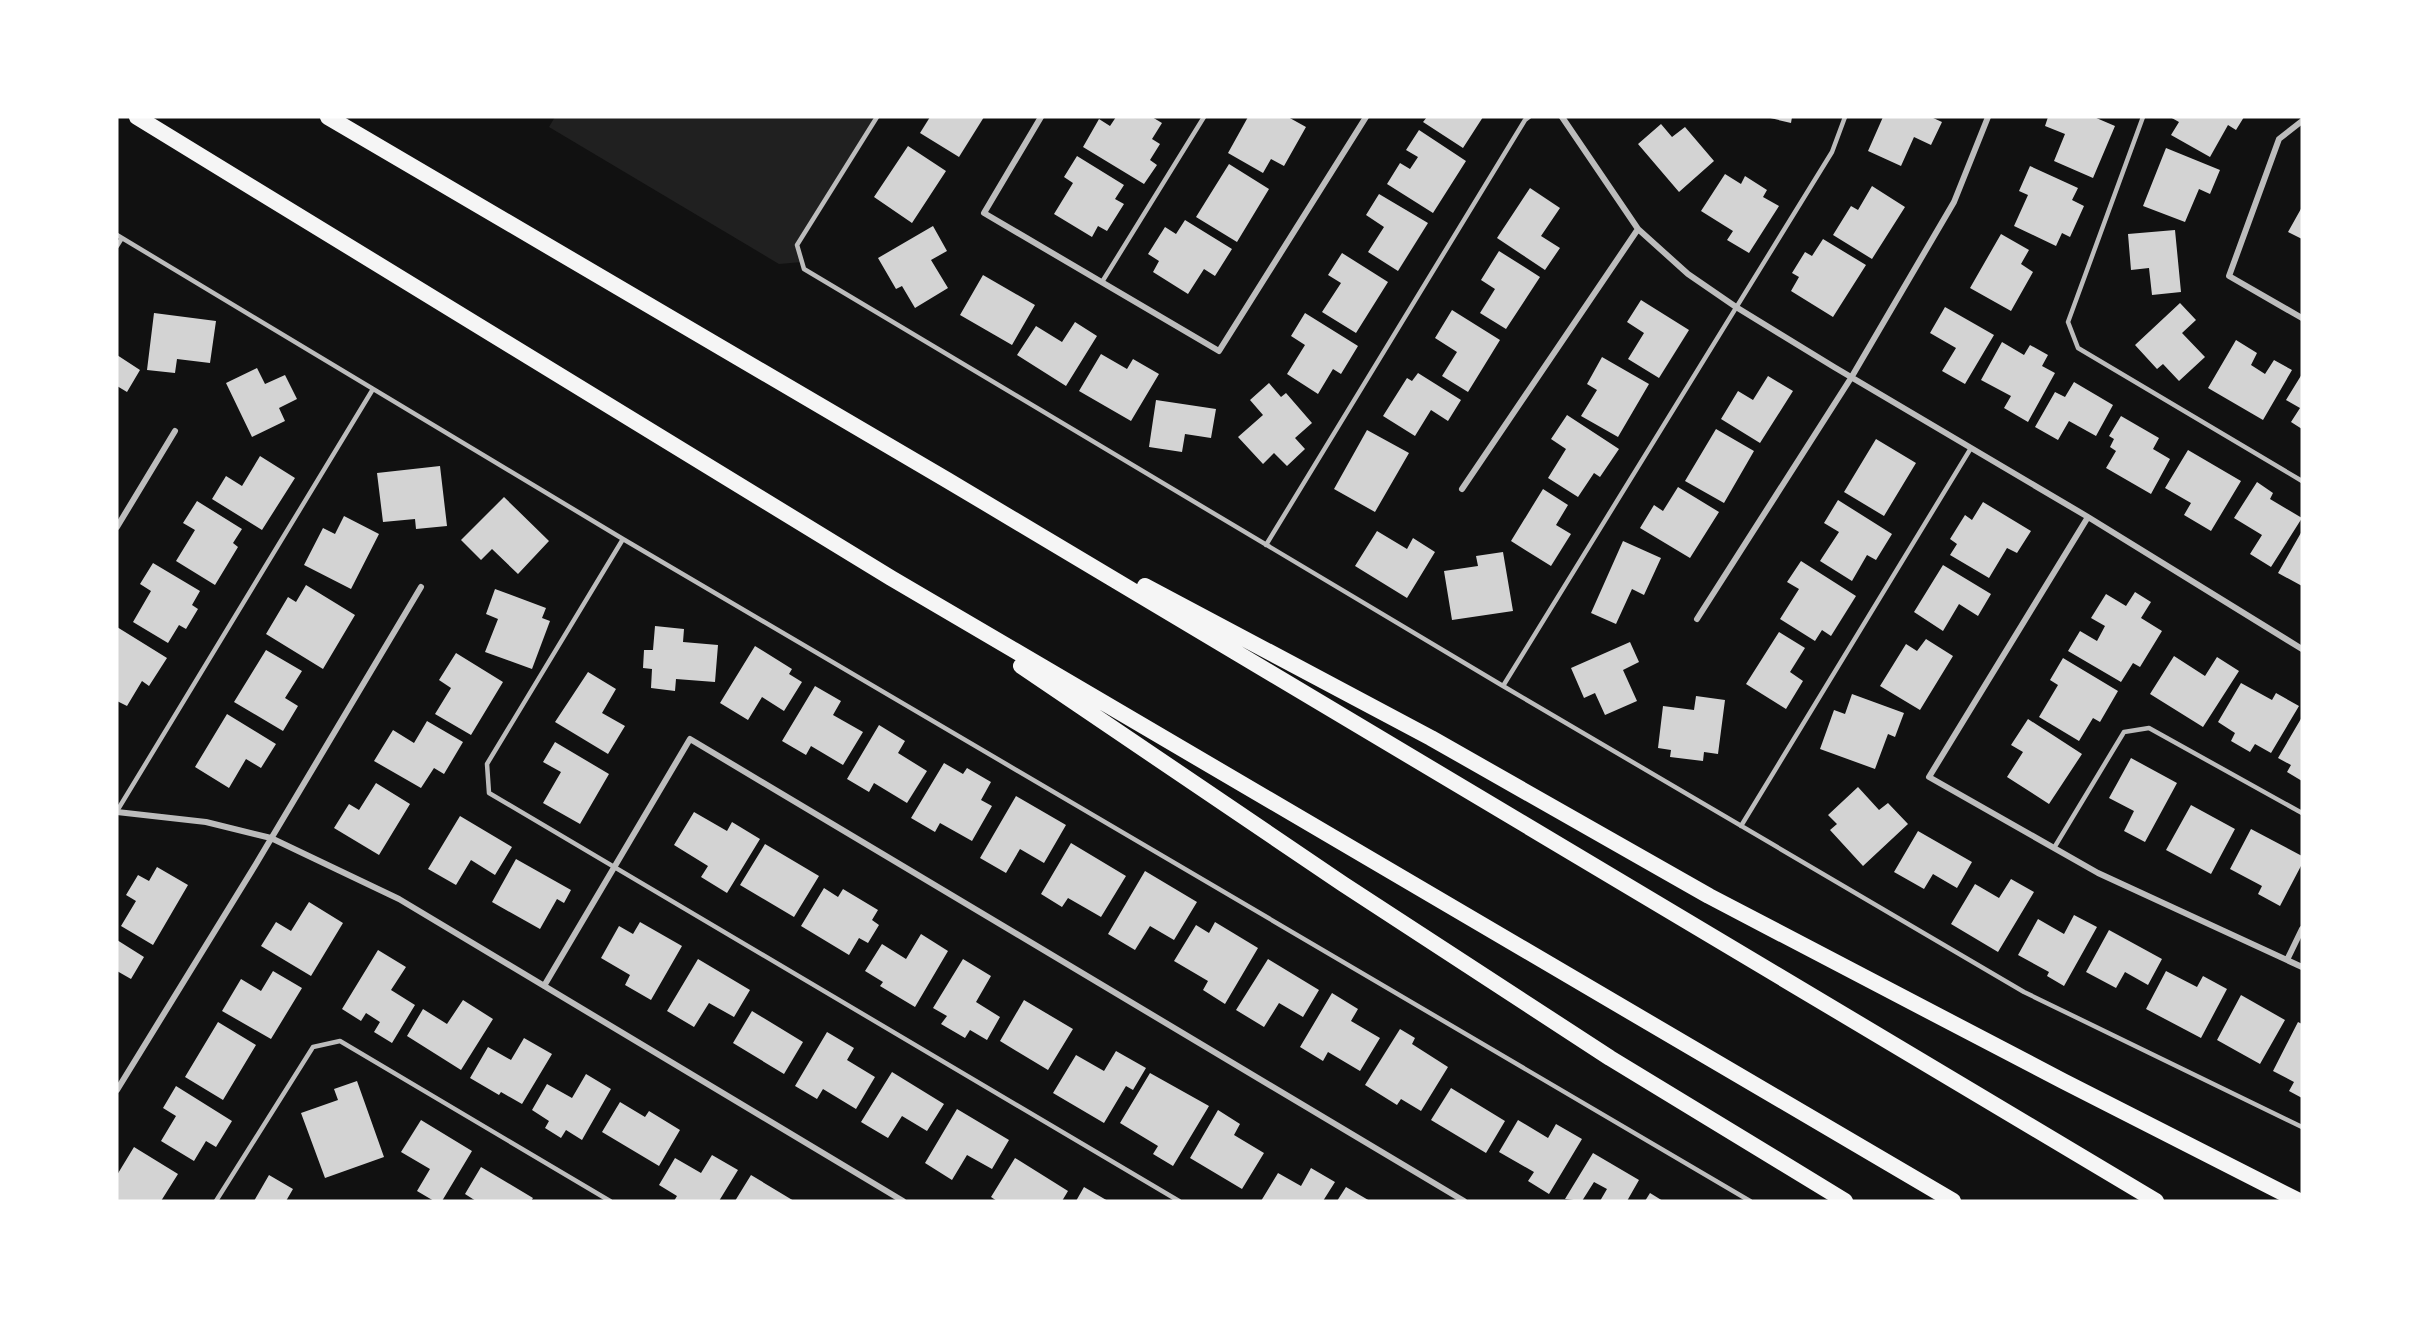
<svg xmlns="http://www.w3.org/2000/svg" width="2419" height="1318" font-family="'DejaVu Sans',sans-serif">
<rect width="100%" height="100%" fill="#111"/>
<path fill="#202020" d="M555,117H877L797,245L802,262L779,264L549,127Z"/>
<path fill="#d3d3d3" d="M930,117H984L959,157L920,133Z
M1116,117H1152L1162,123L1152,139L1160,144L1150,160L1157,165L1144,184L1083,147L1099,119L1110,126Z
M1248,117H1288L1306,127L1284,166L1271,159L1263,173L1228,153Z
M1427,117H1483L1463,148L1423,122Z
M1766,117H1792L1791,123Z
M1883,117H1931L1942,122L1931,145L1914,137L1901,166L1868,151Z
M2048,117H2094L2115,126L2093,178L2054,161L2065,134L2045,126Z
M2170,117H2244L2236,130L2228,125L2210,157L2171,135L2179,122Z
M1661,124L1672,137L1685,127L1714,161L1679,192L1638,144Z
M1419,130L1466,161L1433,213L1387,184L1400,163L1410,169L1418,157L1406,150Z
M908,146L946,171L912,223L874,197Z
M2166,148L2220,170L2210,194L2199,189L2185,222L2143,206Z
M1077,156L1124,185L1115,199L1124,204L1107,231L1098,226L1092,237L1054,214L1073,183L1064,177Z
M1229,164L1269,189L1237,242L1196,217Z
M2030,166L2078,188L2072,200L2084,206L2070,237L2062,233L2056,246L2014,226L2028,195L2019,191Z
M1725,174L1741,184L1745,176L1767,190L1763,197L1779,206L1749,253L1727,240L1733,231L1701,211Z
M1872,186L1905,207L1872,259L1833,235L1851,206L1858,210Z
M1530,188L1560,208L1541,236L1560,248L1545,270L1497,238Z
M1379,194L1428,223L1398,271L1368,252L1384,227L1366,215Z
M2302,207V239L2288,232Z
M1185,220L1232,249L1215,276L1204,269L1188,294L1153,272L1159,261L1148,254L1165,227L1176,234Z
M933,226L947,251L931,260L948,288L915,308L902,286L896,289L878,258Z
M2175,230L2181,292L2152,295L2149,268L2131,270L2128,234Z
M2001,234L2029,250L2021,264L2033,272L2011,311L1970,288Z
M1823,239L1866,265L1833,317L1791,291L1799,277L1792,273L1805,252L1812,256Z
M1499,251L1540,277L1506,329L1480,313L1495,289L1481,280Z
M1342,253L1388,282L1356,333L1322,312L1341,283L1328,275Z
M983,275L1035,305L1012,345L960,315Z
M1641,300L1689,330L1659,378L1628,359L1644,333L1627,322Z
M2180,303L2196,320L2182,333L2205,357L2179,381L2163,364L2157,369L2135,345Z
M1945,307L1994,335L1965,384L1942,371L1956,348L1930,333Z
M1452,310L1500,340L1468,392L1442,376L1457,352L1435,338Z
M154,313L216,321L210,363L177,359L175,373L147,370Z
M1305,313L1358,346L1341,374L1333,369L1318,394L1287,374L1305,345L1291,336Z
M1075,322L1097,336L1066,386L1017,355L1036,326L1062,342Z
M2236,340L2257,353L2251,365L2265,374L2274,360L2292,370L2263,420L2208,388Z
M2002,342L2024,355L2030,345L2048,355L2042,366L2055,373L2028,422L2004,408L2011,396L1981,380Z
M1101,354L1127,369L1133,359L1159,374L1131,421L1079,391Z
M117,355L140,370L127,392L117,386Z
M1602,357L1649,384L1618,437L1581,416L1597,390L1587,384Z
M257,368L265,384L285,375L297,399L279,408L285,421L252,437L226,383Z
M1418,373L1461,400L1448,421L1431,410L1415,436L1383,416L1407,378L1412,381Z
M2302,374V429L2291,422L2300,408L2286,400Z
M1768,376L1793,391L1760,443L1721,419L1738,391L1753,400Z
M2074,382L2113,405L2096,436L2069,421L2058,440L2035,427L2055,392L2065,397Z
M1269,383L1281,397L1286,393L1312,423L1295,438L1305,449L1287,466L1274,453L1263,464L1238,437L1263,415L1250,400Z
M1156,400L1216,409L1211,438L1185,434L1182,452L1149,447Z
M1567,415L1619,449L1600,477L1594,473L1578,497L1548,478L1566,449L1551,439Z
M2121,416L2159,438L2153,449L2170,459L2151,494L2106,468L2116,451L2110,447L2114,439L2109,436Z
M1716,429L1754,451L1724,503L1685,481Z
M1367,430L1409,453L1375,512L1334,489Z
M1876,439L1916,463L1884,516L1844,492Z
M2188,450L2241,481L2211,531L2184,515L2191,503L2165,488Z
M260,456L295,478L262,530L212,499L226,476L242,486Z
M440,466L447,526L416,529L415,519L383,522L377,473Z
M2257,482L2273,493L2270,499L2302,518L2271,567L2250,554L2262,535L2234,518Z
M1678,487L1719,512L1690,558L1640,528L1654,505L1663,511Z
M1543,489L1568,505L1556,525L1571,534L1551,566L1511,541Z
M504,497L549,541L518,574L492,549L481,560L461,540Z
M1838,500L1892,534L1876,560L1867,555L1852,581L1820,561L1839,532L1824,523Z
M197,501L242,529L233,543L238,547L215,585L176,561L195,530L183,523Z
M1983,502L2031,531L2017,553L2007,548L1989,578L1950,555L1957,544L1950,539L1965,515L1972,520Z
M344,516L379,534L351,589L304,565L323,528L335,534Z
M1377,531L1407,549L1413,538L1435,552L1407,598L1355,566Z
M2302,531V586L2278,573Z
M1623,541L1661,558L1644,595L1632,589L1616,624L1591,613Z
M1503,552L1513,611L1452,620L1444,571L1478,566L1476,556Z
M1801,561L1856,596L1831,636L1822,630L1815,641L1780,619L1799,589L1787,582Z
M153,563L200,591L192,605L198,609L186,629L179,625L168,643L133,622L151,591L140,584Z
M1943,565L1991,594L1978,616L1959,604L1943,631L1914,612Z
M306,585L355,615L323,669L266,634L288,597L296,602Z
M495,589L546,608L542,618L550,621L532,669L485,652L498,619L486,614Z
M2135,592L2151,602L2141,618L2162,631L2140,667L2133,663L2121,682L2068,651L2080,631L2097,641L2105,626L2091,618L2106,594L2126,606Z
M655,626L684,629L683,642L718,645L715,682L676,679L675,691L651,688L652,669L643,668L644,650H653Z
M117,627L167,658L149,686L142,681L127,706L117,701Z
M1779,632L1805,648L1790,672L1803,681L1786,709L1746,684Z
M1926,639L1953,656L1920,710L1880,686L1906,644L1917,651Z
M1630,642L1639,662L1623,670L1637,701L1605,715L1595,693L1584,698L1571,668Z
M755,646L792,669L789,674L802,682L784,711L762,697L748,720L720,703Z
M266,650L302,671L285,698L298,706L283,731L234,702Z
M456,653L503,682L471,735L435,714L451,688L439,680Z
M2174,656L2205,676L2217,657L2239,671L2203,727L2150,694Z
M2063,658L2118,691L2100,722L2093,718L2079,741L2039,717L2058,685L2050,680Z
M588,672L616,689L602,713L625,726L608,754L555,722Z
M2241,683L2272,700L2276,693L2299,706L2271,753L2255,744L2250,752L2231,741L2235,733L2218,722Z
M815,686L841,701L833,715L863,732L843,765L811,746L806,755L782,741Z
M1852,694L1904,713L1895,737L1888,734L1875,769L1820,749L1834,710L1845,714Z
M1696,696L1725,700L1718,754L1704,752L1703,761L1670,757L1671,750L1658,748L1663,706L1694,710Z
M227,714L276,744L261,768L246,759L229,788L195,767Z
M2302,717V781L2287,772L2291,765L2278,758Z
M2028,719L2082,754L2049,804L2007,777L2023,752L2011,745Z
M427,721L463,742L444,774L434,768L421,788L374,761L393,730L414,743Z
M879,725L905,741L898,753L927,771L907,803L874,783L869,792L847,779Z
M555,742L609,774L580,824L543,803L561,772L543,762Z
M2131,758L2177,783L2145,842L2124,831L2134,811L2109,798Z
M944,763L963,774L967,768L991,782L981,800L992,806L972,841L940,823L935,832L911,818Z
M376,783L410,804L379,855L334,828L349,804L359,810Z
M1858,787L1879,810L1888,803L1908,824L1863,866L1830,830L1837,824L1828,815Z
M1016,796L1066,825L1044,863L1020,849L1006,873L980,858Z
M2191,805L2235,829L2211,874L2166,850Z
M694,812L727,831L732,822L760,839L727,893L701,877L708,866L674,845Z
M460,816L512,847L495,875L471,860L456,885L428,869Z
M2251,829L2302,856V864L2280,906L2258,894L2262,886L2230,869Z
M1918,831L1972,862L1957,888L1933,874L1924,889L1894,872Z
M1071,843L1126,876L1101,917L1068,898L1062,907L1041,894Z
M765,844L819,876L794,917L740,885Z
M516,859L571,890L564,903L557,899L540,929L492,902Z
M157,867L188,885L153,945L121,926L136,901L126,895L138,875L149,881Z
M1145,871L1197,902L1174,940L1150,926L1135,950L1108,934Z
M2011,879L2034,892L1998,952L1951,924L1975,884L1999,898Z
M824,888L838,897L843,889L878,910L872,920L879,925L868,943L859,938L849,955L801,926Z
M309,902L343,923L311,976L261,946L276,922L291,931Z
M2074,915L2097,927L2064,986L2047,976L2049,972L2018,955L2038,919L2064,934Z
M640,922L682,946L651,1000L625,985L630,975L601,958L619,926L633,934Z
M1215,922L1258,948L1225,1004L1203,990L1208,981L1174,961L1196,925L1209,933Z
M2109,930L2162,959L2148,985L2125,972L2116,988L2086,972Z
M921,934L948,951L915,1007L880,986L883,982L865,971L882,944L906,959Z
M117,940L144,957L131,979L117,971Z
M378,950L406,967L391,990L415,1005L392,1043L374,1032L380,1022L366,1013L361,1021L342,1009Z
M698,959L750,990L734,1017L709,1003L694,1027L667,1011Z
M963,959L991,976L976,1002L1000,1017L987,1040L970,1030L965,1038L941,1024L947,1016L933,1008Z
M1268,959L1319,990L1303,1017L1279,1003L1264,1027L1236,1010Z
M273,971L302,988L271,1039L222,1011L241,979L261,991Z
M2166,971L2197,987L2203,976L2227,989L2201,1038L2146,1009Z
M1332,993L1358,1009L1351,1021L1380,1038L1360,1071L1328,1052L1323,1061L1300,1047Z
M2241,995L2285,1020L2260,1064L2217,1040Z
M463,1000L493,1019L461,1070L407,1036L423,1009L447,1024Z
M1024,1000L1073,1029L1048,1070L1000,1041Z
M752,1011L803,1042L784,1074L733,1043Z
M218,1022L256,1045L223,1100L185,1077Z
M2298,1022L2302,1024V1098L2289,1091L2294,1082L2273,1071Z
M1400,1029L1415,1038L1412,1044L1448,1067L1421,1111L1401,1099L1397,1105L1365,1085Z
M827,1032L854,1048L847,1060L875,1077L856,1109L823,1089L817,1099L795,1086Z
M524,1038L552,1054L522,1104L501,1092L499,1095L470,1078L488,1047L511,1060Z
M1116,1051L1146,1068L1133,1090L1126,1086L1104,1123L1053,1093L1076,1055L1104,1071Z
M892,1072L944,1104L927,1131L902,1116L888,1138L861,1122Z
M1150,1073L1209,1106L1173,1166L1153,1154L1158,1146L1120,1123Z
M586,1074L611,1089L582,1140L566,1130L561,1138L545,1128L549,1121L532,1110L547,1084L572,1098Z
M357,1081L384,1157L325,1178L301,1113L338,1100L334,1089Z
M176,1086L232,1121L216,1147L206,1141L194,1161L161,1141L176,1116L163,1108Z
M1451,1088L1505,1121L1486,1153L1431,1120Z
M620,1102L645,1117L649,1111L680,1130L659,1166L602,1132Z
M957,1109L1009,1140L992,1169L967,1155L952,1180L925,1163Z
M1218,1110L1240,1124L1234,1135L1264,1153L1242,1189L1190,1158Z
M421,1120L472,1151L442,1201H434L417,1191L430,1169L401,1152Z
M1518,1120L1548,1138L1556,1124L1582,1139L1549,1194L1528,1181L1534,1172L1499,1152Z
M134,1147L178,1174L161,1201H117V1175Z
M1593,1153L1639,1180L1627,1201H1600L1607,1189L1594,1182L1582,1201L1565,1199Z
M712,1155L738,1170L719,1201H674L677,1196L659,1185L675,1158L701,1173Z
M1015,1158L1068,1191L1062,1201H997L991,1197Z
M481,1167L533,1198L531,1201H476L465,1194Z
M1311,1168L1335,1182L1323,1201H1261L1278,1173L1301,1186Z
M269,1175L293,1189L286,1201H254Z
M751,1175L794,1201H735Z
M1084,1187L1108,1201H1076Z
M1346,1187L1370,1201H1337Z
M1650,1193L1663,1201H1645Z"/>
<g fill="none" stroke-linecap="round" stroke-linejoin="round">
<path stroke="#bcbcbc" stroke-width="4.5" d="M877,117L797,245L804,269L1503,686L2024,992L2302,1127
M2143,117L2068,322L2078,348L2302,481
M117,235L623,539L1750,1201
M117,246L122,238
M1102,282L1204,117
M623,539L487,764L489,793L1179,1201
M1266,545L1525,120L1529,117
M1503,686L1832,152L1845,117
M117,811L373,389
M1741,826L1971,448
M2054,848L2124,732L2149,728L2302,813
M216,1201L313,1047L340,1041L610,1201"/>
<path stroke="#bcbcbc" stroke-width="6" d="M1041,117L984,213L1219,351L1366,117
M1562,117L1638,229L1688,274L1736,307L1834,367L2088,517L2302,649
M2302,121L2279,139L2229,276L2302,318
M1462,489L1638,229
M2088,517L1929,777L2098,873L2302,967
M117,527L175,431
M1697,619L1851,378L1954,202L1988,117
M117,812L206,822L271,838L399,899L903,1201
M2287,960L2302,929
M544,986L690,739L1464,1201
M117,1090L256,864L421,587"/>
<path stroke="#f5f5f5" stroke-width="16" d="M137,117L891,578L1953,1201
M328,117L947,480L2156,1201
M1145,586L1431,738L1709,896L2063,1081L2299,1201
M1021,666L1343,884L1610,1058L1845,1201"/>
</g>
<rect width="2419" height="1318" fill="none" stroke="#ffffff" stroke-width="237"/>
</svg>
